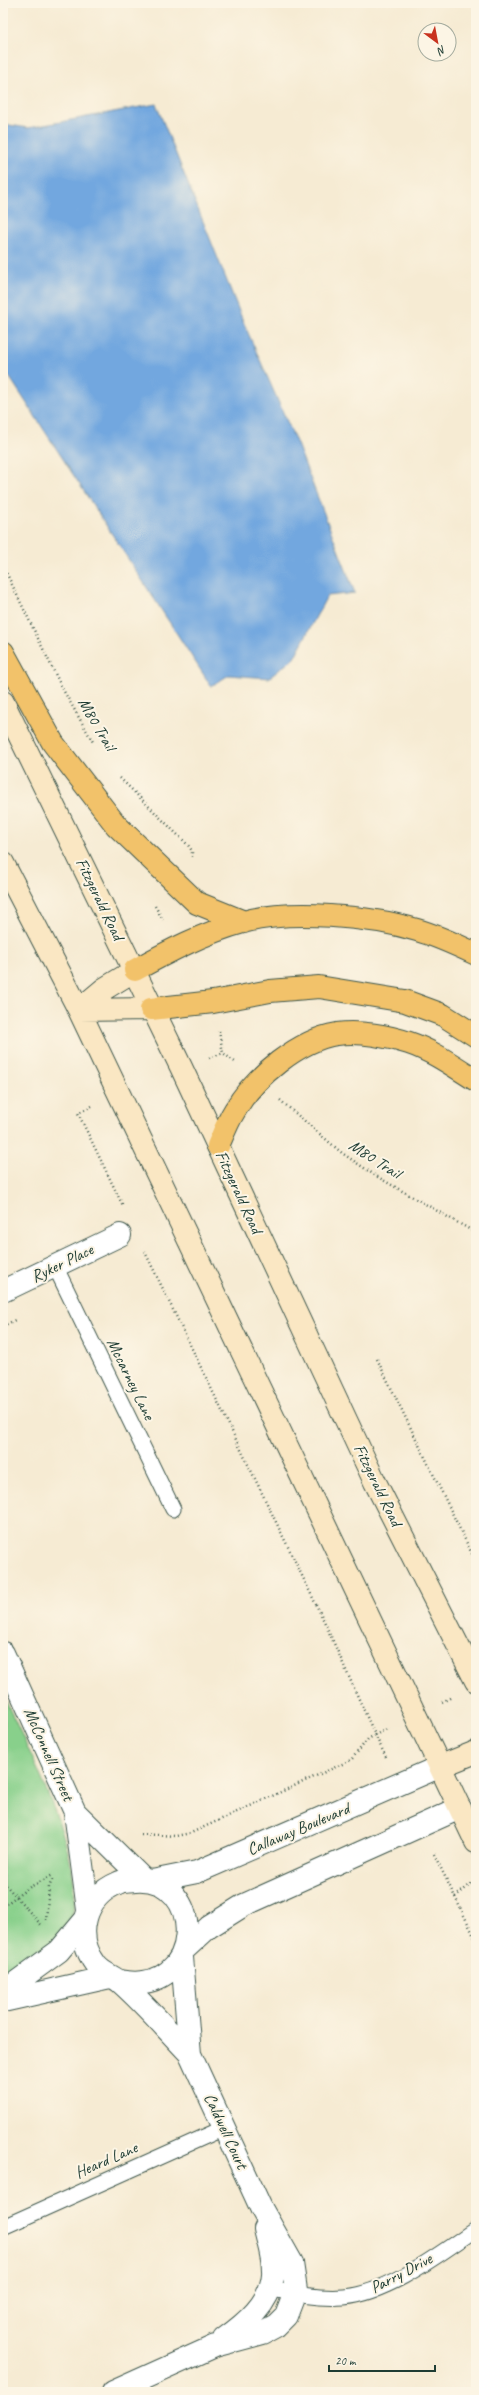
<svg xmlns="http://www.w3.org/2000/svg" width="479" height="2395" font-family="Caveat,sans-serif">
<rect width="100%" height="100%" fill="#fcf5e5"/>
<filter id="ink" filterUnits="userSpaceOnUse"><feTurbulence type="fractalNoise" baseFrequency=".025" numOctaves="2"/><feDisplacementMap in="SourceGraphic" scale="8" xChannelSelector="R" yChannelSelector="G"/><feConvolveMatrix kernelMatrix="1 2 1 2 8 2 1 2 1" color-interpolation-filters="sRGB"/></filter>
<filter id="wash" filterUnits="userSpaceOnUse"><feTurbulence type="fractalNoise" baseFrequency=".012" numOctaves="4" result="noise"/><feDisplacementMap in="SourceGraphic" scale="16" xChannelSelector="R" yChannelSelector="G"/><feGaussianBlur stdDeviation="0.9" result="paint"/><feColorMatrix in="noise" values="0 0 0 0 0 0 0 0 0 0 0 0 0 0 0 0 0 1.4 0 .05"/><feComposite in="paint" operator="in"/></filter>
<g filter="url(#wash)">
<rect width="100%" height="100%" fill="#f6ebd3"/>
<path fill="#88d08b" stroke="#548660" d="M3,1695C26,1745 88,1863 72,1915C64,1939 25,1967 3,1977Z"/>
<path fill="#72a7df" stroke="#48728a" d="M156,104L245,326L297,444L355,593L327,596L294,658L269,678L229,675L211,686L3,367V124L28,128Z"/>
</g>
<g filter="url(#ink)">
<g fill="none" stroke-linecap="round" stroke-linejoin="round">
<g stroke="#3f574c" stroke-width="17">
<path id="lane" d="M55,1266L173,1509
M3,2227L224,2128
M269,2288C294,2294 318,2299 344,2297C389,2293 439,2254 476,2229"/>
</g>
<g stroke="#3f574c" stroke-width="24">
<path id="street" d="M3,1291L120,1235
M3,1653L75,1812L88,1910
M75,1812L143,1879
M152,1881L197,1872L441,1766
M186,1948L209,1927L244,1905L460,1808
M119,1981C207,1998 206,1874 135,1880C130,1881 123,1880 118,1883C84,1897 74,1936 96,1965C102,1973 113,1976 120,1982C145,2004 167,2030 190,2054
M3,1992L59,1951L85,1920
M3,2001L110,1977
M224,2339C245,2324 271,2303 273,2274C274,2260 268,2243 265,2229
M113,2392L215,2346L263,2333L276,2326L286,2316L296,2290L292,2263L261,2208L190,2054L182,1957"/>
</g>
<g stroke="#3f574c" stroke-width="24">
<path id="secondary" d="M3,702L181,1067L375,1482L476,1681
M3,863L79,1010L476,1842
M79,1010L151,1009
M79,1010L104,989L135,970
M441,1766L476,1752"/>
</g>
<g stroke="#3f574c" stroke-width="24">
<path id="highway" d="M3,652L53,743L116,825L197,903L244,922
M135,970C169,951 204,933 243,922C290,909 370,916 417,930C438,936 457,945 476,954
M151,1009L213,1002L270,991L319,987L405,1001L443,1015L476,1036
M218,1146C223,1134 228,1121 235,1110C254,1077 299,1040 337,1034C360,1031 388,1036 409,1043C433,1051 455,1067 476,1080"/>
</g>
<path stroke="#3f574c" stroke-width="2.5" stroke-dasharray="1 3" stroke-linecap="butt" d="M3,566L62,688L93,742
M120,778L188,845L192,851V857
M155,906L163,920
M219,1031L223,1053L235,1062
M209,1058L223,1053
M280,1100L342,1153L376,1176L476,1233
M92,1106L78,1113L123,1206
M3,1326L15,1320
M377,1359L476,1562
M442,1702L452,1697
M386,1757L375,1735L389,1728
M141,1834L176,1836L191,1833L351,1760L368,1739L375,1735L324,1621L145,1252
M434,1854L455,1897L476,1880
M3,1882L42,1926
M455,1897L476,1940
M3,1906L30,1887L53,1875
M46,1920L49,1887L53,1878"/>
<use href="#lane" stroke="#fff" stroke-width="15"/>
<use href="#street" stroke="#fff" stroke-width="22"/>
<use href="#secondary" stroke="#fae7c3" stroke-width="22"/>
<use href="#highway" stroke="#f2c26a" stroke-width="22"/>
</g>
</g>
<g text-anchor="middle" dominant-baseline="central" stroke-width="4" stroke-linejoin="round" paint-order="stroke">
<g font-size="17" fill="#1f3d34" stroke="#fcf5e5">
<text transform="translate(97 724) rotate(60)">M80 Trail</text>
<text transform="translate(100 899) rotate(64)">Fitzgerald Road</text>
<text transform="translate(375 1159) rotate(33)">M80 Trail</text>
<text transform="translate(239 1192) rotate(65)">Fitzgerald Road</text>
<text transform="translate(62 1263) rotate(-26)">Ryker Place</text>
<text transform="translate(131 1379) rotate(64)">Mccarney Lane</text>
<text transform="translate(378 1485) rotate(64)">Fitzgerald Road</text>
<text transform="translate(49 1754) rotate(66)">McConnell Street</text>
<text transform="translate(298 1829) rotate(-23)">Callaway Boulevard</text>
<text transform="translate(226 2131) rotate(65)">Caldwell Court</text>
<text transform="translate(106 2160) rotate(-24)">Heard Lane</text>
<text transform="translate(401 2273) rotate(-28)">Parry Drive</text>
</g>
</g>
<rect width="479" height="2395" fill="none" stroke="#fcf5e5" stroke-width="16"/>
<g transform="translate(437 42) rotate(148)"><circle r="19" fill="#fcf5e5" stroke="#a4ab9e"/>
<path d="M0-3L7 15L0 10L-7 15Z" fill="#c8321e"/>
<text y="-6" font-size="11" font-weight="bold" text-anchor="middle" fill="#1f3d34">N</text>
</g>
<path d="M329 2365v6h106v-6" fill="none" stroke="#1f3d34" stroke-width="2"/>
<text x="335" y="2365" font-size="12" fill="#1f3d34" stroke="#fcf5e5" stroke-width="3" paint-order="stroke">20 m</text>
</svg>
